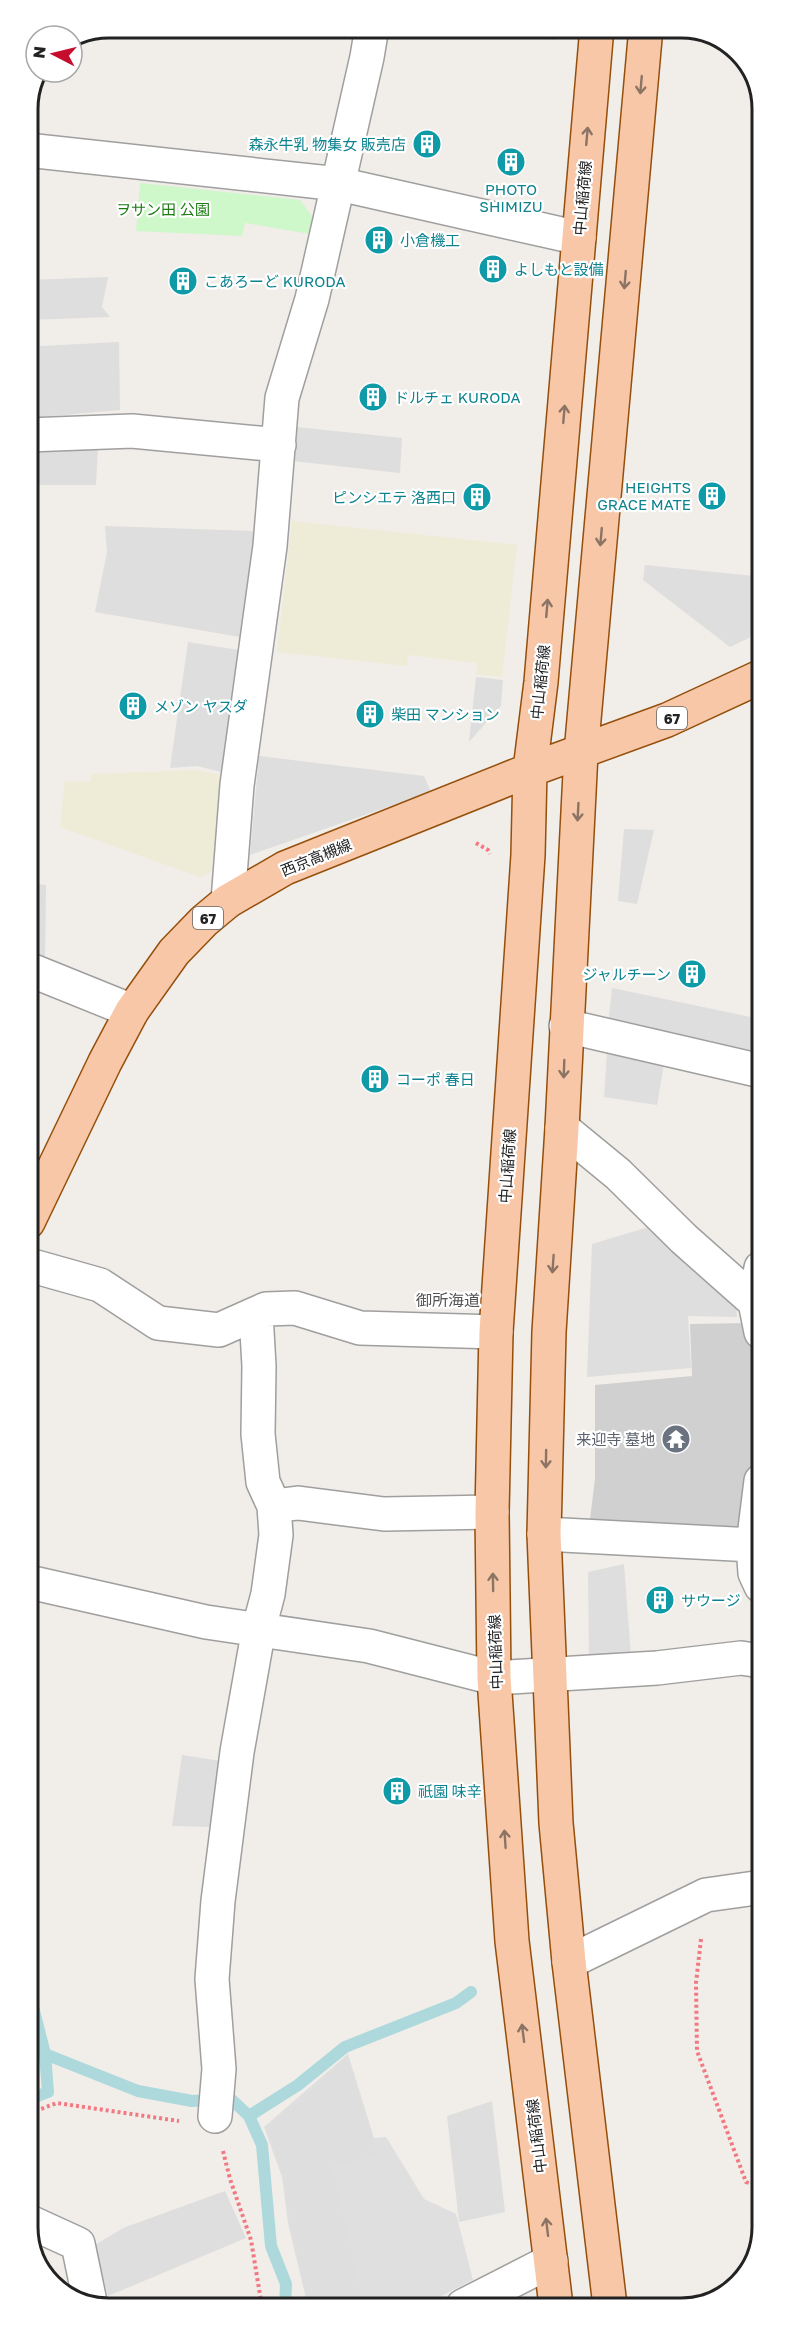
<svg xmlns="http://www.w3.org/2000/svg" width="789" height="2335" font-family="'Golos Text','Noto Sans JP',sans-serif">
<rect width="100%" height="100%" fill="#f1ede9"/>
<path fill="#dfdfdf" d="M348,2054L374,2138L386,2137L424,2199L456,2214L473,2280L421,2306L308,2307L288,2223L282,2177L264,2127Z"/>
<path fill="#d0d0d0" d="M752,1323L760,1400L747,1533L589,1527L595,1479V1385L692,1376L690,1324Z"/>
<path fill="#eeecd6" d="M292,521L517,545L502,677L476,674L477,663L408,655L407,666L277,652Z
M197,770L225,776L211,872L200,877L60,827L65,781L91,782V774Z"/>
<path fill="#cef7ca" d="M140,183L300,200L313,218L310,234L245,223L242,236L136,231Z"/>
<path fill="#dedede" d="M523,27H556L555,40L522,37Z
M108,277L102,307L110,317L27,320V280Z
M119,342L120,410L40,417V346Z
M296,427L402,438L400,473L293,461Z
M98,446L96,485H28V451Z
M105,526L255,531L240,637L95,612L107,552Z
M645,565L754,576L760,583L757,634L730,647L643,580Z
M188,642L245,651L226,773L197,766L170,768Z
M476,677L503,680L501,706L469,742Z
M259,756L424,776L431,792L250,855Z
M624,829L654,830L637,904L618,901Z
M28,883L46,885L45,960L28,956Z
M612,988L760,1019L761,1061L608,1026Z
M607,1052L664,1064L657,1105L604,1097Z
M655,1225L735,1291L737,1317L688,1316L691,1368L587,1377L592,1244Z
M624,1564L631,1656L589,1659L588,1572Z
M182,1755L221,1761L214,1827L172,1826Z
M347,2056L377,2155L332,2166L365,2307H310L290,2222L284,2176L266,2127L308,2094Z
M492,2101L505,2212L459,2222L447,2116Z
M225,2191L246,2238L108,2296L95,2245L123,2228Z"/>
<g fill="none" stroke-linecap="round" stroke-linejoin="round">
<path stroke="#add9dc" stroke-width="12" d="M29,1991L45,2054L138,2091L192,2101L231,2099L249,2116L262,2145L271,2246L286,2284L285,2307
M30,2099L48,2092L45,2054
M249,2116L298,2085L345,2047L456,2003L471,1992"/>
<g stroke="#9f9f9f" stroke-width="36">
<path id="minor" d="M27,150L339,184L579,238
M28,435L132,431L279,445
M228,901L237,785L270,546L282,398L312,299L367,57L372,27
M28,969L132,1011
M566,1026L761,1071
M562,1128L618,1174L684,1239L755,1302
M29,1265L100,1285L158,1323L219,1330L266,1309L295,1308L360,1328L496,1332
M761,1268L755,1302L761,1332
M761,1481L753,1545L755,1573L761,1586
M274,1506L298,1503L384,1514L492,1512
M544,1534L753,1545
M29,1582L206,1622L369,1646L494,1678L657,1668L741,1658L761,1661
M569,1962L706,1895L762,1887
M215,2116L219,2069L212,1979L218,1901L237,1752L259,1628L268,1594L276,1535L274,1506L263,1482L258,1434L259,1366L256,1314
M30,2222L78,2244L90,2302
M463,2306L551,2261"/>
</g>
<g stroke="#954f0a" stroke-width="36">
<path id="major" d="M28,1222L105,1062L132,1011L174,952L204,921L228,901L285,868L530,770L667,720L760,677
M556,2306L512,1941L494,1678L492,1512L496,1332L528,855L530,770L541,682L597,27
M610,2306L569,1962L556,1823L544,1534L549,1332L562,1128L581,753L646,27"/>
</g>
<path stroke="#f27982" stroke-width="4" stroke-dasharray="3 3" stroke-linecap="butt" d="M476,843L488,850L490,854
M701,1939L696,1983L697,2051L746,2182L762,2188
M30,2113L57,2103L179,2121
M223,2151L230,2179L251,2240L262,2307"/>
<use href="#minor" stroke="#fff" stroke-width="33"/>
<use href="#major" stroke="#f7c7a8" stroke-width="33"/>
</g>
<defs><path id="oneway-shaft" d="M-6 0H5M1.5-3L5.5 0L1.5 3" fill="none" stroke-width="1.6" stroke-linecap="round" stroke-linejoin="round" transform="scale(1.5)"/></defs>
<g stroke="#8c7465">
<use href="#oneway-shaft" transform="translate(641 85) rotate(95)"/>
<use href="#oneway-shaft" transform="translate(587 136) rotate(-85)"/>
<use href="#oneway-shaft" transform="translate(625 280) rotate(95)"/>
<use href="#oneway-shaft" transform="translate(564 414) rotate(-85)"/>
<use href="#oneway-shaft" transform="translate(601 537) rotate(95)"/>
<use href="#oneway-shaft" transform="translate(547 608) rotate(-85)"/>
<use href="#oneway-shaft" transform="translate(578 812) rotate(93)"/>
<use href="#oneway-shaft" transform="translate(564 1069) rotate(92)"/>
<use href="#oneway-shaft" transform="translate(553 1264) rotate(94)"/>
<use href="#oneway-shaft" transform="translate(546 1459) rotate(91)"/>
<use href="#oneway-shaft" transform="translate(493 1582) rotate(-91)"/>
<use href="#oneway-shaft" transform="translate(505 1839) rotate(-94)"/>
<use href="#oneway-shaft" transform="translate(523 2033) rotate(-97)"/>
<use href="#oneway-shaft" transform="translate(547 2227) rotate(-97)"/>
</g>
<defs>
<g id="building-disc" transform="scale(1.5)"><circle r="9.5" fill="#0f9aa8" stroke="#fff"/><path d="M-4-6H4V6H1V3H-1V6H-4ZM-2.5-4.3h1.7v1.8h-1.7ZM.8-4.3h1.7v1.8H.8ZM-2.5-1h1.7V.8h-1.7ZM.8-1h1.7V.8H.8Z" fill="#fff"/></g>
<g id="temple-disc" transform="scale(1.5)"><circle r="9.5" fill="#6b7280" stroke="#fff"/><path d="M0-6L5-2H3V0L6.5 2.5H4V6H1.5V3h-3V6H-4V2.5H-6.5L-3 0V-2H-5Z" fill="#fff"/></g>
</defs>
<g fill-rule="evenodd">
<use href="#building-disc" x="427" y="144"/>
<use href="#building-disc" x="511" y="162"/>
<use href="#building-disc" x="379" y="240"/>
<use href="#building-disc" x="493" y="269"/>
<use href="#building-disc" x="183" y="281"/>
<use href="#building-disc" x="373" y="397"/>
<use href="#building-disc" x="712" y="496"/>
<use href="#building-disc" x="477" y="497"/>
<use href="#building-disc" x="133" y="706"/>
<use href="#building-disc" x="370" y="714"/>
<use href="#building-disc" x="692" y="974"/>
<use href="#building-disc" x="375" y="1079"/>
<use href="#temple-disc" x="676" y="1439"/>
<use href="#building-disc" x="660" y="1600"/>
<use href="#building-disc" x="397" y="1791"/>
</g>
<g text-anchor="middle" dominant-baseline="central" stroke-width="4.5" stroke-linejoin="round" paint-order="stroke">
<g fill="#fff" stroke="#646464" stroke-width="1.5">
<rect x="657" y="707" width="30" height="22" rx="4.5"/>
<rect x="193" y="907" width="30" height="22" rx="4.5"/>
</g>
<g font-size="14" font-weight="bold" fill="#222">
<text x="672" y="718">67</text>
<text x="208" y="918">67</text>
</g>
<g font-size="15" fill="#0d838f" stroke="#fff" text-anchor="start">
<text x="406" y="144" text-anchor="end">森永牛乳 物集女 販売店</text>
<text x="511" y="189" text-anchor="middle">PHOTO<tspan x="511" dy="17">SHIMIZU</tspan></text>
<text x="400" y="240">小倉機工</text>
<text x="514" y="269">よしもと設備</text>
<text x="204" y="281">こあろーど KURODA</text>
<text x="394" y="397">ドルチェ KURODA</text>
<text x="691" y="487" text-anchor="end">HEIGHTS<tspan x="691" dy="17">GRACE MATE</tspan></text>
<text x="456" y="497" text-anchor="end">ピンシエテ 洛西口</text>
<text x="154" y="706">メゾン ヤスダ</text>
<text x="391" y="714">柴田 マンション</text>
<text x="671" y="974" text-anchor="end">ジャルチーン</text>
<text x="396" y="1079">コーポ 春日</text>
<text x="681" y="1600">サウージ</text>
<text x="418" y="1791">祇園 味辛</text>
</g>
<g font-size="15" fill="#222" stroke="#fff">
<text transform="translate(582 198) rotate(-85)">中山稲荷線</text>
<text transform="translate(540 682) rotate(-84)">中山稲荷線</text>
<text transform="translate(316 857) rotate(-22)">西京高槻線</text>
<text transform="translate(507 1166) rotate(-86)">中山稲荷線</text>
<text transform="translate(495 1652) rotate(-92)">中山稲荷線</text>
<text transform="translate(536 2136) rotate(-97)">中山稲荷線</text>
</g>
<g font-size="15" fill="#1c7c13" stroke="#fff">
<text x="163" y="209">ヲサン田 公園</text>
</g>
<g font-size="15" fill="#5b616d" stroke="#fff" text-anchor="end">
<text x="655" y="1439">来迎寺 墓地</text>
</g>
<g font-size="16" fill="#555" stroke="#fff">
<text x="448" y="1300">御所海道</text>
</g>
</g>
<path d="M0 0H789V2335H0ZM109 38H681A71 71 0 0 1 752 109V2227A71 71 0 0 1 681 2298H109A71 71 0 0 1 38 2227V109A71 71 0 0 1 109 38Z" fill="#fff" fill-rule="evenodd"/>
<path fill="none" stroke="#222" stroke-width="3" d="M109 38H681A71 71 0 0 1 752 109V2227A71 71 0 0 1 681 2298H109A71 71 0 0 1 38 2227V109A71 71 0 0 1 109 38Z"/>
<g transform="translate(54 54) rotate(277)"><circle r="28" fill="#ffffff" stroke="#a7a7a7" stroke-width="1.5"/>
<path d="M0-4.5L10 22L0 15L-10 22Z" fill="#c60d2d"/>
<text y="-9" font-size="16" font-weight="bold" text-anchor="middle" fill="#222222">N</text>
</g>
</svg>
